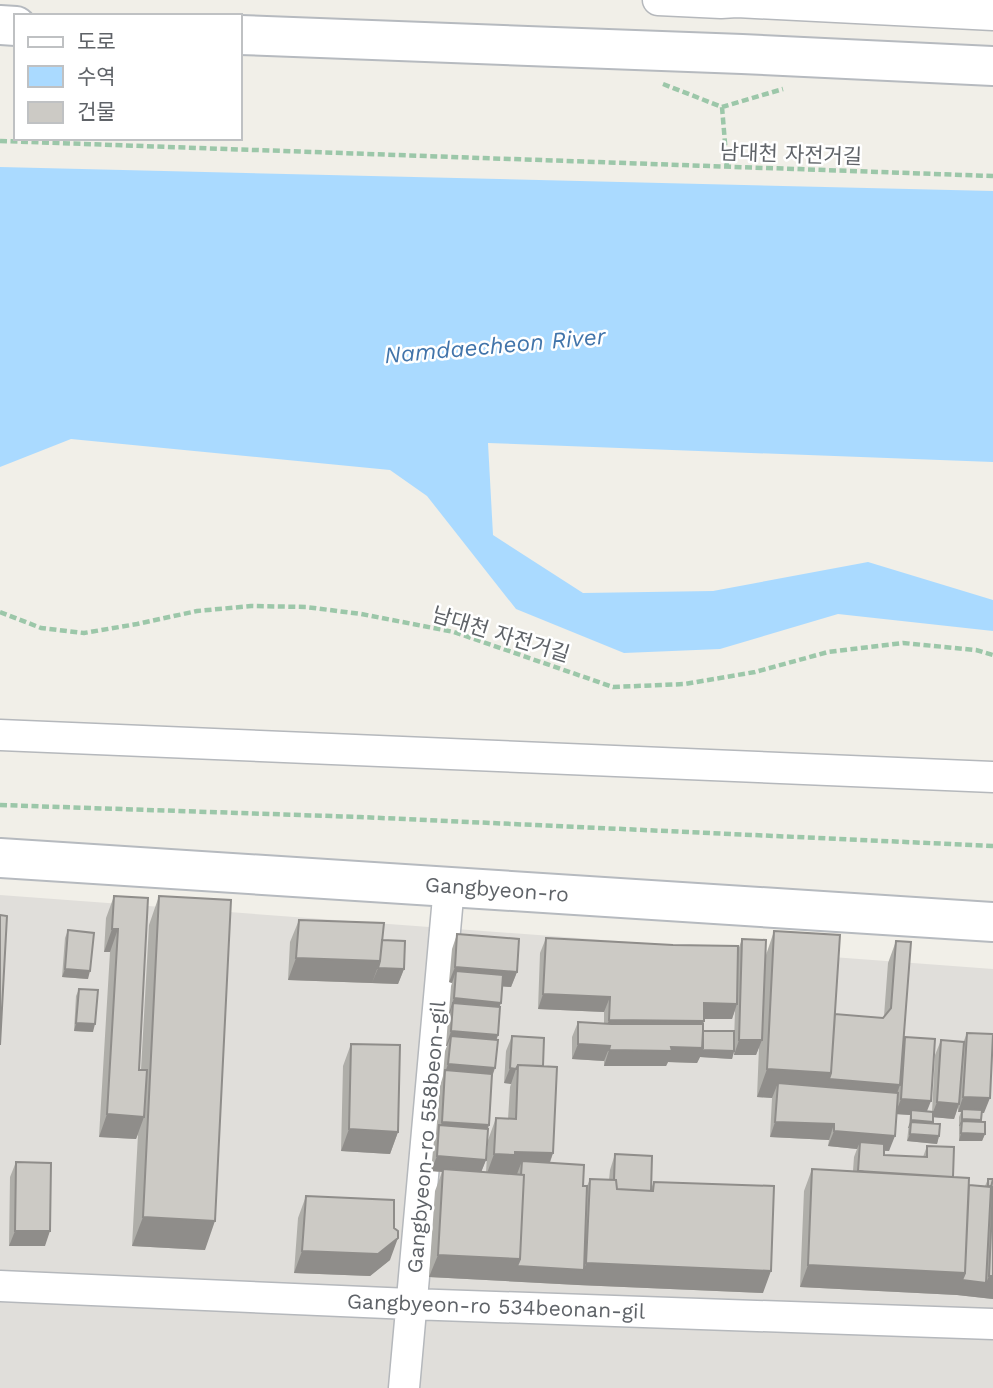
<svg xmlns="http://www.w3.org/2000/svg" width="993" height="1388" font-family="'Work Sans','Noto Sans KR',sans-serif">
<rect width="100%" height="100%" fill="#f1efe8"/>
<path fill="#e0deda" d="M0,895L993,969V1388H0Z"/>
<path fill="#aadaff" d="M0,167L993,191V462L488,443L493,535L583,593L713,591L868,562L993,600V631L838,614L720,649L624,653L516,609L427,496L390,470L71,439L0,467Z"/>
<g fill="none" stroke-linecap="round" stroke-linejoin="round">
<g stroke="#b5b8bc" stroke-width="33">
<path id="street" d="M658,0L721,3L737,2L993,15
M0,735L993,777
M0,1286L410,1304L993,1324
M404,1388L449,886"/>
</g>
<g stroke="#b6babf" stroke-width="42">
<path id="secondary" d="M0,25L16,26
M240,35L742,54L993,66
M0,858L993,922"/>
</g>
<path stroke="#9cc7a9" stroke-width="4.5" stroke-dasharray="7 3.5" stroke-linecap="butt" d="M663,84L722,107L783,89
M722,107L727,167
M0,141L993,176
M0,612L41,628L84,633L137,624L197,611L251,606L306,607L361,614L454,632L613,687L685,684L755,672L828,652L903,643L976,650L993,655
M0,805L360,817L993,846"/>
<use href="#street" stroke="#fff" stroke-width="30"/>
<use href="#secondary" stroke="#fff" stroke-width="38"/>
</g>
<path fill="#afaea9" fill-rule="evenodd" d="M114,896L139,1070H141L149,925L159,896L205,1250L132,1246L138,1134L136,1139L99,1137L110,952H104L106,918Z
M299,920L382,940L404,969L398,984L288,980L290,942Z
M68,930L88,979L62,977L65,938Z
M774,931L835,1014L883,1018L884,1016L888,963L896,941L904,1041L905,1037L927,1111L932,1112L935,1055L941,1040L963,1043L967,1033L984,1113H981L980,1122L985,1134L982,1141H959V1117L961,1112H958V1107L954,1119L933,1117L932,1124L939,1136L937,1144L907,1141L910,1115L896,1114L889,1151H884V1155L923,1157L927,1146L953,1177L969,1185L985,1186L988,1179H993V1299L957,1295L800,1287L804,1191L812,1169L853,1171L854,1157L857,1149L828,1146L829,1140L770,1137L772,1098L757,1097L759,1047L756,1055H734V1052L732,1059L700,1057L697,1063L668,1062L666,1066H604V1061L572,1059V1037L578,1022L604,1024V1012L538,1009L540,953L546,938L738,950L742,939L766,955ZM735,1010L734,1043L703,1031L704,1019H732Z
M457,934L517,972L511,987L502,986L499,1007L498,1035L496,1040L492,1076L486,1160L481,1172H486L488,1140L496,1118L508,1119L510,1087L511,1084L504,1083L506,1051L512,1036L543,1066L553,1153L550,1163L583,1186H587L590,1179L609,1180L610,1170L615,1154L651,1189L654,1182L763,1293L578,1285L429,1277L435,1191L442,1172L431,1171L434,1140L436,1134L440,1086L443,1076L445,1051L447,1046H446L448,1018L450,1014L449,1013L451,986L452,983L449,982L452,949Z
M79,989L93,1032L74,1031L76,996Z
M351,1044L398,1132L390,1154L341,1151L343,1066Z
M16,1162L45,1246H9L10,1177Z
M306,1196L390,1260L370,1276L294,1273L298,1218Z"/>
<path fill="#8f8d8a" d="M112,929H118L110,952H104Z
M296,958L380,961L372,983L288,980Z
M455,967L517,972L511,987L455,983L456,971L452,983L449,982Z
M378,968L404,969L398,984L372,983Z
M65,969L90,971L88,979L62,977Z
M543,994L610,997L604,1012L538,1009Z
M454,998L501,1003L495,1018L453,1003L450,1014L449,1013Z
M704,1003L737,1004L732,1019H698Z
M609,1020L704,1021L698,1036L603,1035Z
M76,1023L95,1024L93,1032L74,1031Z
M451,1031L498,1035L493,1050L451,1036L447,1046H446Z
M739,1040H762L756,1055H734Z
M578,1044L610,1046L604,1061L572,1059Z
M671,1047L703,1048L734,1051L732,1059L700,1057L697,1063L668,1062L666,1066H604L609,1050Z
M448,1064L495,1068L490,1083L445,1073Z
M510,1068L516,1069L511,1084L504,1083Z
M767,1069L831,1073L900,1085L892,1108L778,1083L772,1098L757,1097Z
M963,1097L990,1098L984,1113L962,1112V1109L961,1112H958Z
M901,1099L931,1101L925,1116L911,1110L910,1115L895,1114Z
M937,1102L959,1104L954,1119L931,1117Z
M107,1114L144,1117L136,1139L99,1137Z
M962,1119L981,1120L978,1128L962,1121L960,1126H959Z
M911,1120L933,1122L930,1129L911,1122L909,1128H908Z
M442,1122L489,1125L483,1140L439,1129Z
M775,1122L834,1124L829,1140L770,1137Z
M349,1129L398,1132L390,1154L341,1151Z
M834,1131L895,1136L889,1151L859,1149L860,1142L857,1149L828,1146Z
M961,1133L985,1134L982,1141H959Z
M910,1134L939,1136L937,1144L907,1141Z
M515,1152L553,1153L545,1175L522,1161L517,1174H509L486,1176L494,1154Z
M437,1156L486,1160L480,1175L431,1171Z
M143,1217L215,1221L205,1250L132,1246Z
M15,1231H50L45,1246H9Z
M398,1238L390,1260L370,1276L294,1273L302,1251Z
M438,1255L520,1259L584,1270L586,1263L771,1271L763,1293L578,1285L429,1277Z
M808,1265L965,1273L957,1295L800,1287Z
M989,1276H993V1299L957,1295L962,1280L986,1283Z"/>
<path fill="#cccac5" stroke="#8f8d8a" stroke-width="2" d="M114,896L148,898L139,1070H147L144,1117L107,1114L118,929H112Z
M159,896L231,900L215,1221L143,1217Z
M0,915L7,916L0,1045Z
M299,920L384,923L380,961L296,958Z
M68,930L94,933L90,971L65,969Z
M774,931L840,935L831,1073L767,1069Z
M457,934L519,939L517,972L455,967Z
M546,938L673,945L738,946L737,1004L704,1003V1021L609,1020L610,997L543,994Z
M742,939L766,940L762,1040H739Z
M382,940L405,941L404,969L378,968L380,961Z
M896,941L911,942L900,1085L829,1079L831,1073L835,1014L883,1018L891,1008Z
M456,971L503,975L501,1003L454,998Z
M79,989L98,990L95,1024L76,1023Z
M453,1003L500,1007L498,1035L451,1031Z
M578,1022L611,1024H703V1048L671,1047L672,1051L609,1050L610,1046L578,1044Z
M703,1031H734V1051L702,1050Z
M967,1033L993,1034L990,1098L963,1097Z
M451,1036L498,1040L495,1068L448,1064Z
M512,1036L544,1038L543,1066L518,1065L516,1069L510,1068Z
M905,1037L935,1039L931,1101L901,1099Z
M941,1040L964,1042L959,1104L937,1102Z
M351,1044L400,1045L398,1132L349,1129Z
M518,1065L557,1067L553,1153L515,1152V1155L494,1154L496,1118L516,1119Z
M445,1070L492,1074L489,1125L442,1122Z
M778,1083L898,1093L895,1136L834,1131V1124L775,1122Z
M962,1109L982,1110L981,1120L962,1119Z
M911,1110L933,1112V1122L911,1120Z
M962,1121L985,1122V1134L961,1133Z
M911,1122L940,1124L939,1136L910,1134Z
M439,1125L488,1129L486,1160L437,1156Z
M860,1142L884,1144V1155L927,1157V1146L954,1147L953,1177L858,1171Z
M615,1154L652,1156L651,1191L617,1189L616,1180H614Z
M522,1161L584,1165L583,1186H587L584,1270L517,1266L520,1259L524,1175H521Z
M16,1162L51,1163L50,1231H15Z
M443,1169L524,1175L520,1259L438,1255Z
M812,1169L969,1178L965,1273L808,1265Z
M590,1179L616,1180L617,1189L653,1191L654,1182L774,1186L771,1271L586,1263Z
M988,1179H993L991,1187L988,1186Z
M969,1185L991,1187L986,1283L962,1280L965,1273Z
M993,1186V1276H989Z
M306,1196L394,1200V1228L398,1231V1238L378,1254L302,1251Z"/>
<g text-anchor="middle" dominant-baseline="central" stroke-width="5" stroke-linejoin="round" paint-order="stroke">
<g font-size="21" fill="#5f6368" stroke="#fff">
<text transform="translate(791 154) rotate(2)">남대천 자전거길</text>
<text transform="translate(501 634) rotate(17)">남대천 자전거길</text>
<text transform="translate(497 889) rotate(4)">Gangbyeon-ro</text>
<text transform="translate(426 1137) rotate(-85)">Gangbyeon-ro 558beon-gil</text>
<text transform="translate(496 1306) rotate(2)">Gangbyeon-ro 534beonan-gil</text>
</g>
<g font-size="23" font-style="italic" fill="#4174aa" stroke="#fff">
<text transform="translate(495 346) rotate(-5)">Namdaecheon River</text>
</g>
</g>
<rect x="14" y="14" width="228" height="126" fill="#ffffff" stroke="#bfc1c3" stroke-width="2"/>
<rect x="28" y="37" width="35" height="10" fill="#ffffff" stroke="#bfc1c3" stroke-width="2"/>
<text x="77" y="49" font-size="21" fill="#5f6368">도로</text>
<rect x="28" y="66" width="35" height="21" fill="#aadaff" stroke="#bfc1c3" stroke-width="2"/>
<text x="77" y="84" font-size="21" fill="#5f6368">수역</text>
<rect x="28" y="102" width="35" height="21" fill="#cccac5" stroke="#bfc1c3" stroke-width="2"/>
<text x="77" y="119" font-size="21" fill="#5f6368">건물</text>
</svg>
